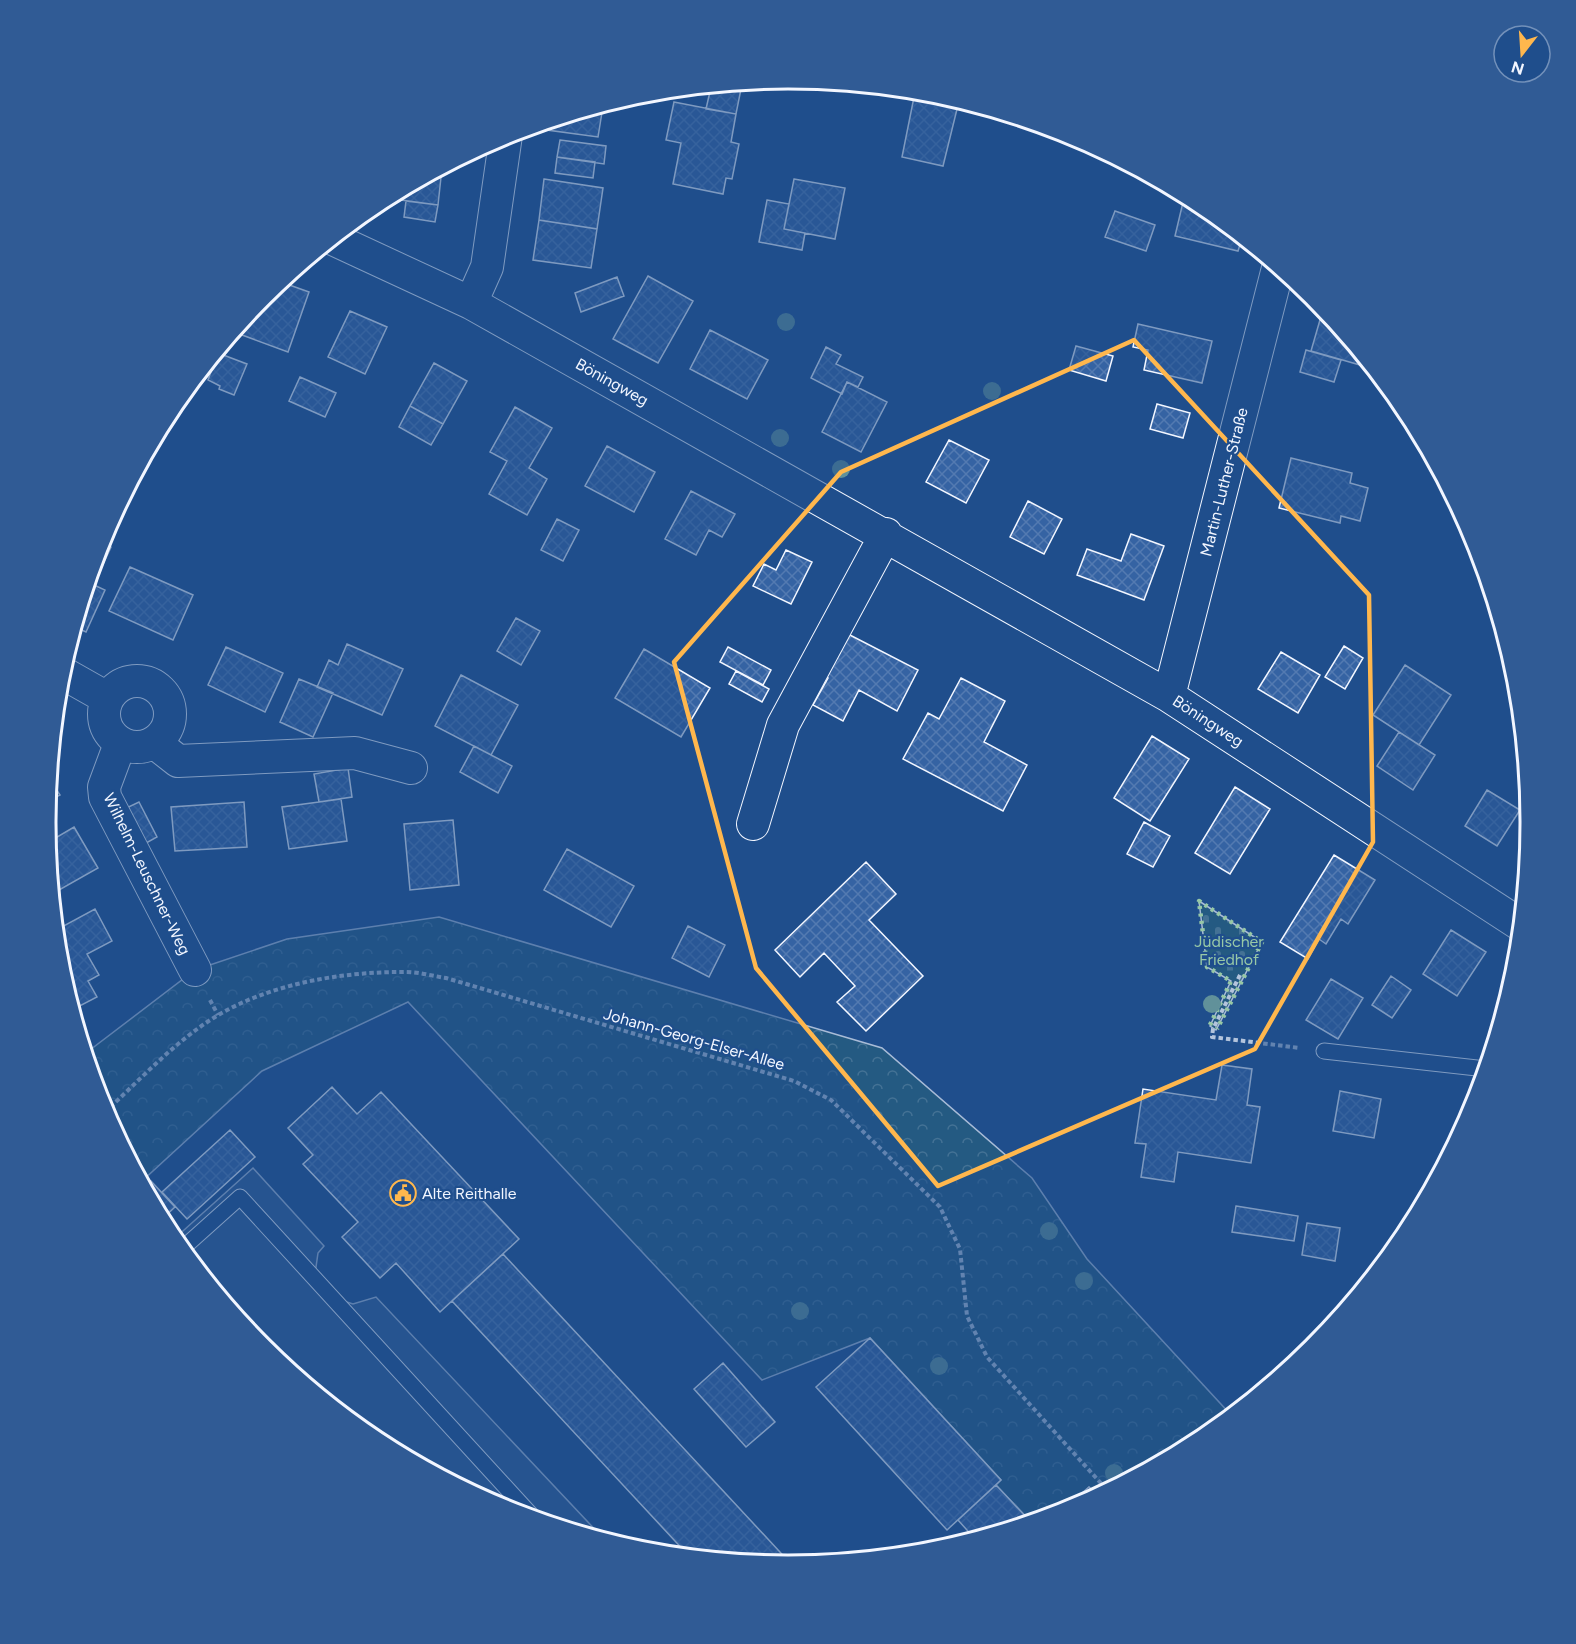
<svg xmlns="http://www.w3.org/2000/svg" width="1576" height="1644" font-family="Figtree,sans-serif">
<defs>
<pattern id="cemetery-stones" width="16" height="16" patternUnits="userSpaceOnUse" patternTransform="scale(1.5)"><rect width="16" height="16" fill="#245a82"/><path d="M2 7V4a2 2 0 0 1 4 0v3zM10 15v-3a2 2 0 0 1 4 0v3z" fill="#447295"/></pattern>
<pattern id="park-crowns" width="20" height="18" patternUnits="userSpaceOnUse" patternTransform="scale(1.5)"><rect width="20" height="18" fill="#245a82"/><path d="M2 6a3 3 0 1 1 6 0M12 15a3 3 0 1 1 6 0" fill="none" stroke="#447295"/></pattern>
<pattern id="building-cross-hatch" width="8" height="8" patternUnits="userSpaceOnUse" patternTransform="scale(1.5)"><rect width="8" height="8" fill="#3563a3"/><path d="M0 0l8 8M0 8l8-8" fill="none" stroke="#537ab1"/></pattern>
</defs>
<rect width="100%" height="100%" fill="#1f4e8c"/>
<path fill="url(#cemetery-stones)" stroke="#a8bbd7" stroke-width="1.5" d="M1199,901L1262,942L1216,1030L1210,1026L1231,981L1207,967Z"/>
<path fill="url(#park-crowns)" stroke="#a8bbd7" stroke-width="1.5" d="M439,917L882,1048L1032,1178L1087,1259L1231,1415L1200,1440L1097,1495L1089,1487L1062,1511L1030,1521L996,1485L1001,1480L870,1338L762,1380L408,1002L262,1071L142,1181L101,1106L86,1053L195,970L287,939Z"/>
<path fill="#305b95" stroke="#a8bbd7" stroke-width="1.5" d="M253,1168L324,1246L318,1253L315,1274L334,1298L353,1304L376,1297L603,1538L503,1508L375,1440L262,1347L174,1239Z"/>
<path fill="url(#building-cross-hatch)" stroke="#f2f6ff" stroke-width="1.5" d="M742,84L736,114L706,109L711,87Z
M915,92L933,93L959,101L943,166L902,157Z
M674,102L736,114L731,142L739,144L732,179L726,178L723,194L673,184L681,143L666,140Z
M603,106L598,137L547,130L548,122Z
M560,140L606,146L604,164L557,157Z
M557,157L595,162L593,178L555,173Z
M442,168L438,205L386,198Z
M544,179L603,188L597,229L539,220Z
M794,179L845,188L835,239L784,229Z
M1184,198L1201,204L1242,238L1238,251L1175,236Z
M767,200L789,204L784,229L805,233L802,250L759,242Z
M406,201L438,205L435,222L404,217Z
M1115,211L1155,225L1146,251L1105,237Z
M539,220L597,229L591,268L533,260Z
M648,276L693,301L658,363L613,339Z
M617,277L624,296L581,312L575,293Z
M281,282L309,292L288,352L242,335L251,311Z
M350,311L387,327L365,374L328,357Z
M1322,313L1329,315L1368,363L1367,367L1311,351Z
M1138,324L1212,341L1202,383L1144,370L1148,350L1133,347Z
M710,330L768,360L747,399L690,369Z
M1076,346L1113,356L1106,381L1069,370Z
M826,347L841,355L836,364L863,377L858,387L847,382L842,394L811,378Z
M1306,350L1341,360L1334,382L1300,372Z
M218,353L247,364L234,395L219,389L220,386L208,380Z
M434,363L467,381L443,424L410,406Z
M300,377L336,393L325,417L289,401Z
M847,382L887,402L861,452L822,432Z
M1157,404L1190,413L1183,438L1150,429Z
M410,406L443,424L431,445L399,427Z
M515,407L552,428L529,468L547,479L527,515L489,494L507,461L490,452Z
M949,440L989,460L966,503L926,482Z
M607,446L655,472L634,512L585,486Z
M1291,458L1352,473L1350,483L1368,488L1360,521L1341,516L1340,523L1279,508Z
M691,491L735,514L722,537L709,530L696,555L665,539Z
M1028,501L1062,519L1044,554L1010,537Z
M557,519L579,530L563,561L541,550Z
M1131,534L1164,546L1144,600L1077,575L1087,549L1121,561Z
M100,542L111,547L91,590L87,587Z
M786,550L812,562L791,604L753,586L764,564L776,570Z
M130,567L193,595L173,640L109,611Z
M94,585L105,590L86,632L75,627L83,598L88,588L91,590Z
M516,618L540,631L521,665L497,651Z
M846,633L918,670L897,711L859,690L843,721L813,705L828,678L823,675Z
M347,644L403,669L382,715L317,687L329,660L338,665Z
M1344,646L1363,658L1345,689L1325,677Z
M226,647L283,673L265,712L208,685Z
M728,647L771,670L763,685L720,662Z
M644,649L710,688L681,737L615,698Z
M1281,652L1320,675L1298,713L1258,689Z
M1405,665L1451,695L1419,745L1373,715Z
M736,671L769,689L762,702L729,684Z
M461,675L518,705L491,755L435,726Z
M961,678L1005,701L984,742L1027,765L1003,811L903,759L928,713L939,719Z
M299,679L333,693L313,737L280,722Z
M1399,732L1435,755L1413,790L1377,766Z
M1152,736L1189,759L1150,821L1114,798Z
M474,746L512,766L498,793L460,772Z
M348,768L352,797L319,802L314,774Z
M49,778L60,795L47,802Z
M1235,787L1270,809L1230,874L1195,853Z
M1487,790L1520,810L1497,846L1465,826Z
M341,799L347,841L289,849L282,807Z
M139,802L157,837L139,847L120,811Z
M244,802L247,847L175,851L171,807Z
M453,820L459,885L410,890L404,824Z
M1144,822L1170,836L1153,867L1127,854Z
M74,827L98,868L52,894L47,843Z
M567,849L634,886L611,927L544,890Z
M1334,855L1375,880L1348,924L1341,919L1326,944L1319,939L1308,959L1280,942Z
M866,862L896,894L869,920L923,976L866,1031L837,1002L855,986L824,953L800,977L775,950Z
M95,909L112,941L87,954L99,975L88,981L97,997L72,1010L59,967L57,943L60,941L56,930Z
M688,926L725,945L709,977L672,958Z
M1451,930L1486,952L1457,996L1423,974Z
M1391,976L1411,990L1392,1018L1372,1005Z
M1331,979L1363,998L1338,1039L1306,1020Z
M1222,1065L1252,1069L1247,1105L1260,1107L1251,1163L1178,1152L1174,1182L1141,1177L1146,1144L1135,1143L1143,1089L1216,1100Z
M332,1087L357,1114L381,1092L519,1239L440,1312L396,1263L380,1278L342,1237L358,1222L303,1164L313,1155L288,1128Z
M1340,1091L1381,1099L1374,1138L1333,1131Z
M230,1130L255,1157L187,1219L162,1192Z
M151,1181L175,1207L162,1219L145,1187Z
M1236,1206L1298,1216L1294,1241L1232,1232Z
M1307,1223L1340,1228L1335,1261L1302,1255Z
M503,1254L792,1565L688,1555L452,1301Z
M870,1338L1001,1480L947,1530L816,1387Z
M723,1363L775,1422L746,1447L694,1389Z
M996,1485L1030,1521L974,1538L958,1520Z
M1089,1487L1097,1495L1062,1511Z"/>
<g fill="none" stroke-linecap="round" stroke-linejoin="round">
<g stroke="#f2f6ff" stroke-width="17">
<path id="lane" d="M1324,1051L1486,1069
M182,1249L240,1197L534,1518"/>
</g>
<g stroke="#f2f6ff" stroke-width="34">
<path id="street" d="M333,239L471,303L1169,696L1521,925
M471,303L487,267L506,135
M61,672L107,698
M104 714a33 33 0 1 1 66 0a33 33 0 1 1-66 0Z
M1169,696L1278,268
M155,743L178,761L355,753L411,768
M120,744L104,787L105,797L195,970
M753,824L783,725L886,534"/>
</g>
<path stroke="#b3c4dc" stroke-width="4" stroke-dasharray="4.5 3" stroke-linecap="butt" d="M1240,975L1213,1029L1212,1037L1300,1048
M210,1000L218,1015
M105,1112C141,1079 177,1039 220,1014C272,984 340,972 401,972C416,971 432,976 446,978L794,1081L831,1100L940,1207L960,1249L967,1316L987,1357L1107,1490"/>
<use href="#lane" stroke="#1f4e8c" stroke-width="15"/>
<use href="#street" stroke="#1f4e8c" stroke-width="32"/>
<path stroke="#97c8a6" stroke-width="4.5" stroke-dasharray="3 4.5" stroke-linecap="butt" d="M1210,1025L1231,981L1207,967L1199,901L1262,942L1217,1029"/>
</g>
<g fill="#61919a">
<circle cx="786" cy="322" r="9"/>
<circle cx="992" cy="391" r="9"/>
<circle cx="780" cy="438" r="9"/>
<circle cx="841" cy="469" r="9"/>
<circle cx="1212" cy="1004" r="9"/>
<circle cx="1049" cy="1231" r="9"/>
<circle cx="1084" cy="1281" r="9"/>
<circle cx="800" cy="1311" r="9"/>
<circle cx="939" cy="1366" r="9"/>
<circle cx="1114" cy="1473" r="9"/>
</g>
<path d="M0 0H1576V1644H0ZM1134,340L1369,595L1373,842L1255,1049L938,1186L756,968L674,662L841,472Z" fill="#1f4e8c" fill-opacity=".55" fill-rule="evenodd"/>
<path fill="none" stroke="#ffb74d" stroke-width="4.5" stroke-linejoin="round" d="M1134,340L1369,595L1373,842L1255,1049L938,1186L756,968L674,662L841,472Z"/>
<defs>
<g id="civic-ring" transform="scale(1.35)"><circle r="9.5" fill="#1f4e8c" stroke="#ffb74d" stroke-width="1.5"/><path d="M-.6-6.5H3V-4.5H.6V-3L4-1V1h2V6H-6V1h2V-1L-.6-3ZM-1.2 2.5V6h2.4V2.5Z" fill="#ffb74d"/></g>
</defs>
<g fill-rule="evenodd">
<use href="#civic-ring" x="403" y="1193"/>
</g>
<g text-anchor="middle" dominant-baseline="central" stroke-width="4.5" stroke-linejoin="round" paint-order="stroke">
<g font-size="16" fill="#f2f6ff" stroke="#1f4e8c">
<text transform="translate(612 382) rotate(29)">Böningweg</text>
<text transform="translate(1224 482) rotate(-76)">Martin-Luther-Straße</text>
<text transform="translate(1208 721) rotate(33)">Böningweg</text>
<text transform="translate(147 874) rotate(64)">Wilhelm-Leuschner-Weg</text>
<text transform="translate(694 1039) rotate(16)">Johann-Georg-Elser-Allee</text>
</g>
<g font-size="16" fill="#97c8a6" stroke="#1f4e8c">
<text x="1229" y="941">Jüdischer<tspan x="1229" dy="18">Friedhof</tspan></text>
</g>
<g font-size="16" fill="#f2f6ff" stroke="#1f4e8c" text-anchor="start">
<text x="422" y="1193">Alte Reithalle</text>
</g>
</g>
<path d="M0 0H1576V1644H0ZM788 89H788A732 732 0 0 1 1520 821V823A732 732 0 0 1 788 1555H788A732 732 0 0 1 56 823V821A732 732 0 0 1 788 89Z" fill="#305b95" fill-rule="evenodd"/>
<path fill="none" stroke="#f2f6ff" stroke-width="3" d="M788 89H788A732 732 0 0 1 1520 821V823A732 732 0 0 1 788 1555H788A732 732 0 0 1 56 823V821A732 732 0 0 1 788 89Z"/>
<g transform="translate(1522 54) rotate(197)"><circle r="28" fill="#1f4e8c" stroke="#7391ba" stroke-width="1.5"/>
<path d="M0-4.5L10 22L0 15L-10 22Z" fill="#ffb74d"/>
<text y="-9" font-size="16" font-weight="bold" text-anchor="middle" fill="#f2f6ff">N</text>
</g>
</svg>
